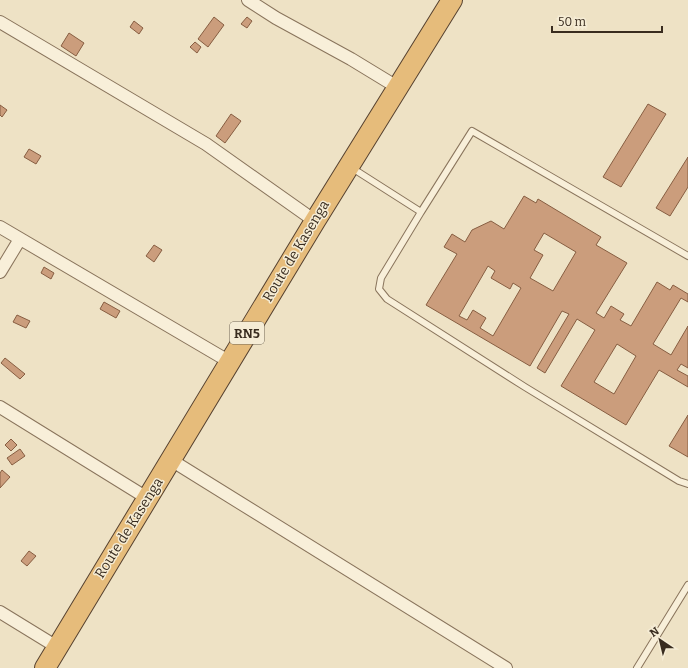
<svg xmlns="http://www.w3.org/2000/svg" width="688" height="668" font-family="Bitter,serif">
<rect width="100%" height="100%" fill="#eee2c5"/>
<path fill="#cb9d7c" stroke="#875e42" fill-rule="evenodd" d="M214,17L224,25L208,47L198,39Z
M247,17L252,21L247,28L241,24Z
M134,21L143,28L139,34L130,27Z
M69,33L84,43L76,56L61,46Z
M195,42L201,47L197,53L190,47Z
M648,104L666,114L621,187L603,177Z
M0,105L7,110L2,117L0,115Z
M231,114L241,121L225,143L216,136Z
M29,149L41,156L36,164L24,157Z
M688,157V187L670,216L656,208Z
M524,196L536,203L538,199L601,237L596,245L627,263L596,313L604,318L611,306L624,314L620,320L631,326L657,282L670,290L673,285L688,294V302L681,298L653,344L671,355L688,326V368L681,364L677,370L688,376V387L659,370L626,425L561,386L595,330L577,319L545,373L537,368L569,314L562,311L530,366L426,305L457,254L444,247L452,234L465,242L472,230L491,221L504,229ZM544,233L576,252L553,291L530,278L543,255L534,250ZM488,266L495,271L491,278L510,289L513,283L521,288L493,336L480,328L486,318L473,310L467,320L459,316ZM617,344L636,356L614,394L594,382Z
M154,245L162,250L154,262L146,256Z
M44,267L54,273L51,279L41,273Z
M104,302L120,311L116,318L100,309Z
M17,315L30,321L26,328L13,322Z
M5,358L25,374L20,379L1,363Z
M688,415V457L669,446Z
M11,439L17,445L11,451L5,445Z
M20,449L25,456L12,465L7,458Z
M2,470L10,477L0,488V473Z
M29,551L36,556L27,566L21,561Z"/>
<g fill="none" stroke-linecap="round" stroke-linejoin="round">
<g stroke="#89745c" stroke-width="8">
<path id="service" d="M352,168L421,212L381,278L379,289L387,299L525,387L679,481L688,484
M421,212L472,131L688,256
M637,668L688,585"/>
</g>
<g stroke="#89745c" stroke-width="14">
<path id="minor" d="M248,0L276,18L351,59L397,87
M0,22L206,144L315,221
M0,227L230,362
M0,272L20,239
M0,407L147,498
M171,460L506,668
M0,612L57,647"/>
</g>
<g stroke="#574230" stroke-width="22">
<path id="trunk" d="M45,668L315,221L452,0"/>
</g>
<use href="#service" stroke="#f8efd9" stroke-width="6"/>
<use href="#minor" stroke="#f8efd9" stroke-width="12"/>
<use href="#trunk" stroke="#e6bc7b" stroke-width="20"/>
</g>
<g text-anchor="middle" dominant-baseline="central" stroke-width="3" stroke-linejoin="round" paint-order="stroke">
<rect fill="#f5ecd5" stroke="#716656" stroke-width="1" x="230" y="322" width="34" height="22" rx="3"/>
<g font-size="13" font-weight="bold" fill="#392c1f">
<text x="247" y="333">RN5</text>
</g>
<g font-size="14" fill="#392c1f" stroke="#f5ecd5">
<text transform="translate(296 251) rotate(-59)">Route de Kasenga</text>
<text transform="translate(129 528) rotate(-58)">Route de Kasenga</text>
</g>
</g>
<g transform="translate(660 640) rotate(325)" stroke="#f5ecd5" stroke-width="3" paint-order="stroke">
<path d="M0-3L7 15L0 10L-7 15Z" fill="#392c1f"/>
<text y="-6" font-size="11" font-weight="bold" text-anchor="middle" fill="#392c1f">N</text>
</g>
<path d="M552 26v6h110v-6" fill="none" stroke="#392c1f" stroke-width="2"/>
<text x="558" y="26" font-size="12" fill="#392c1f" stroke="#f5ecd5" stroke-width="3" paint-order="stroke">50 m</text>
</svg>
